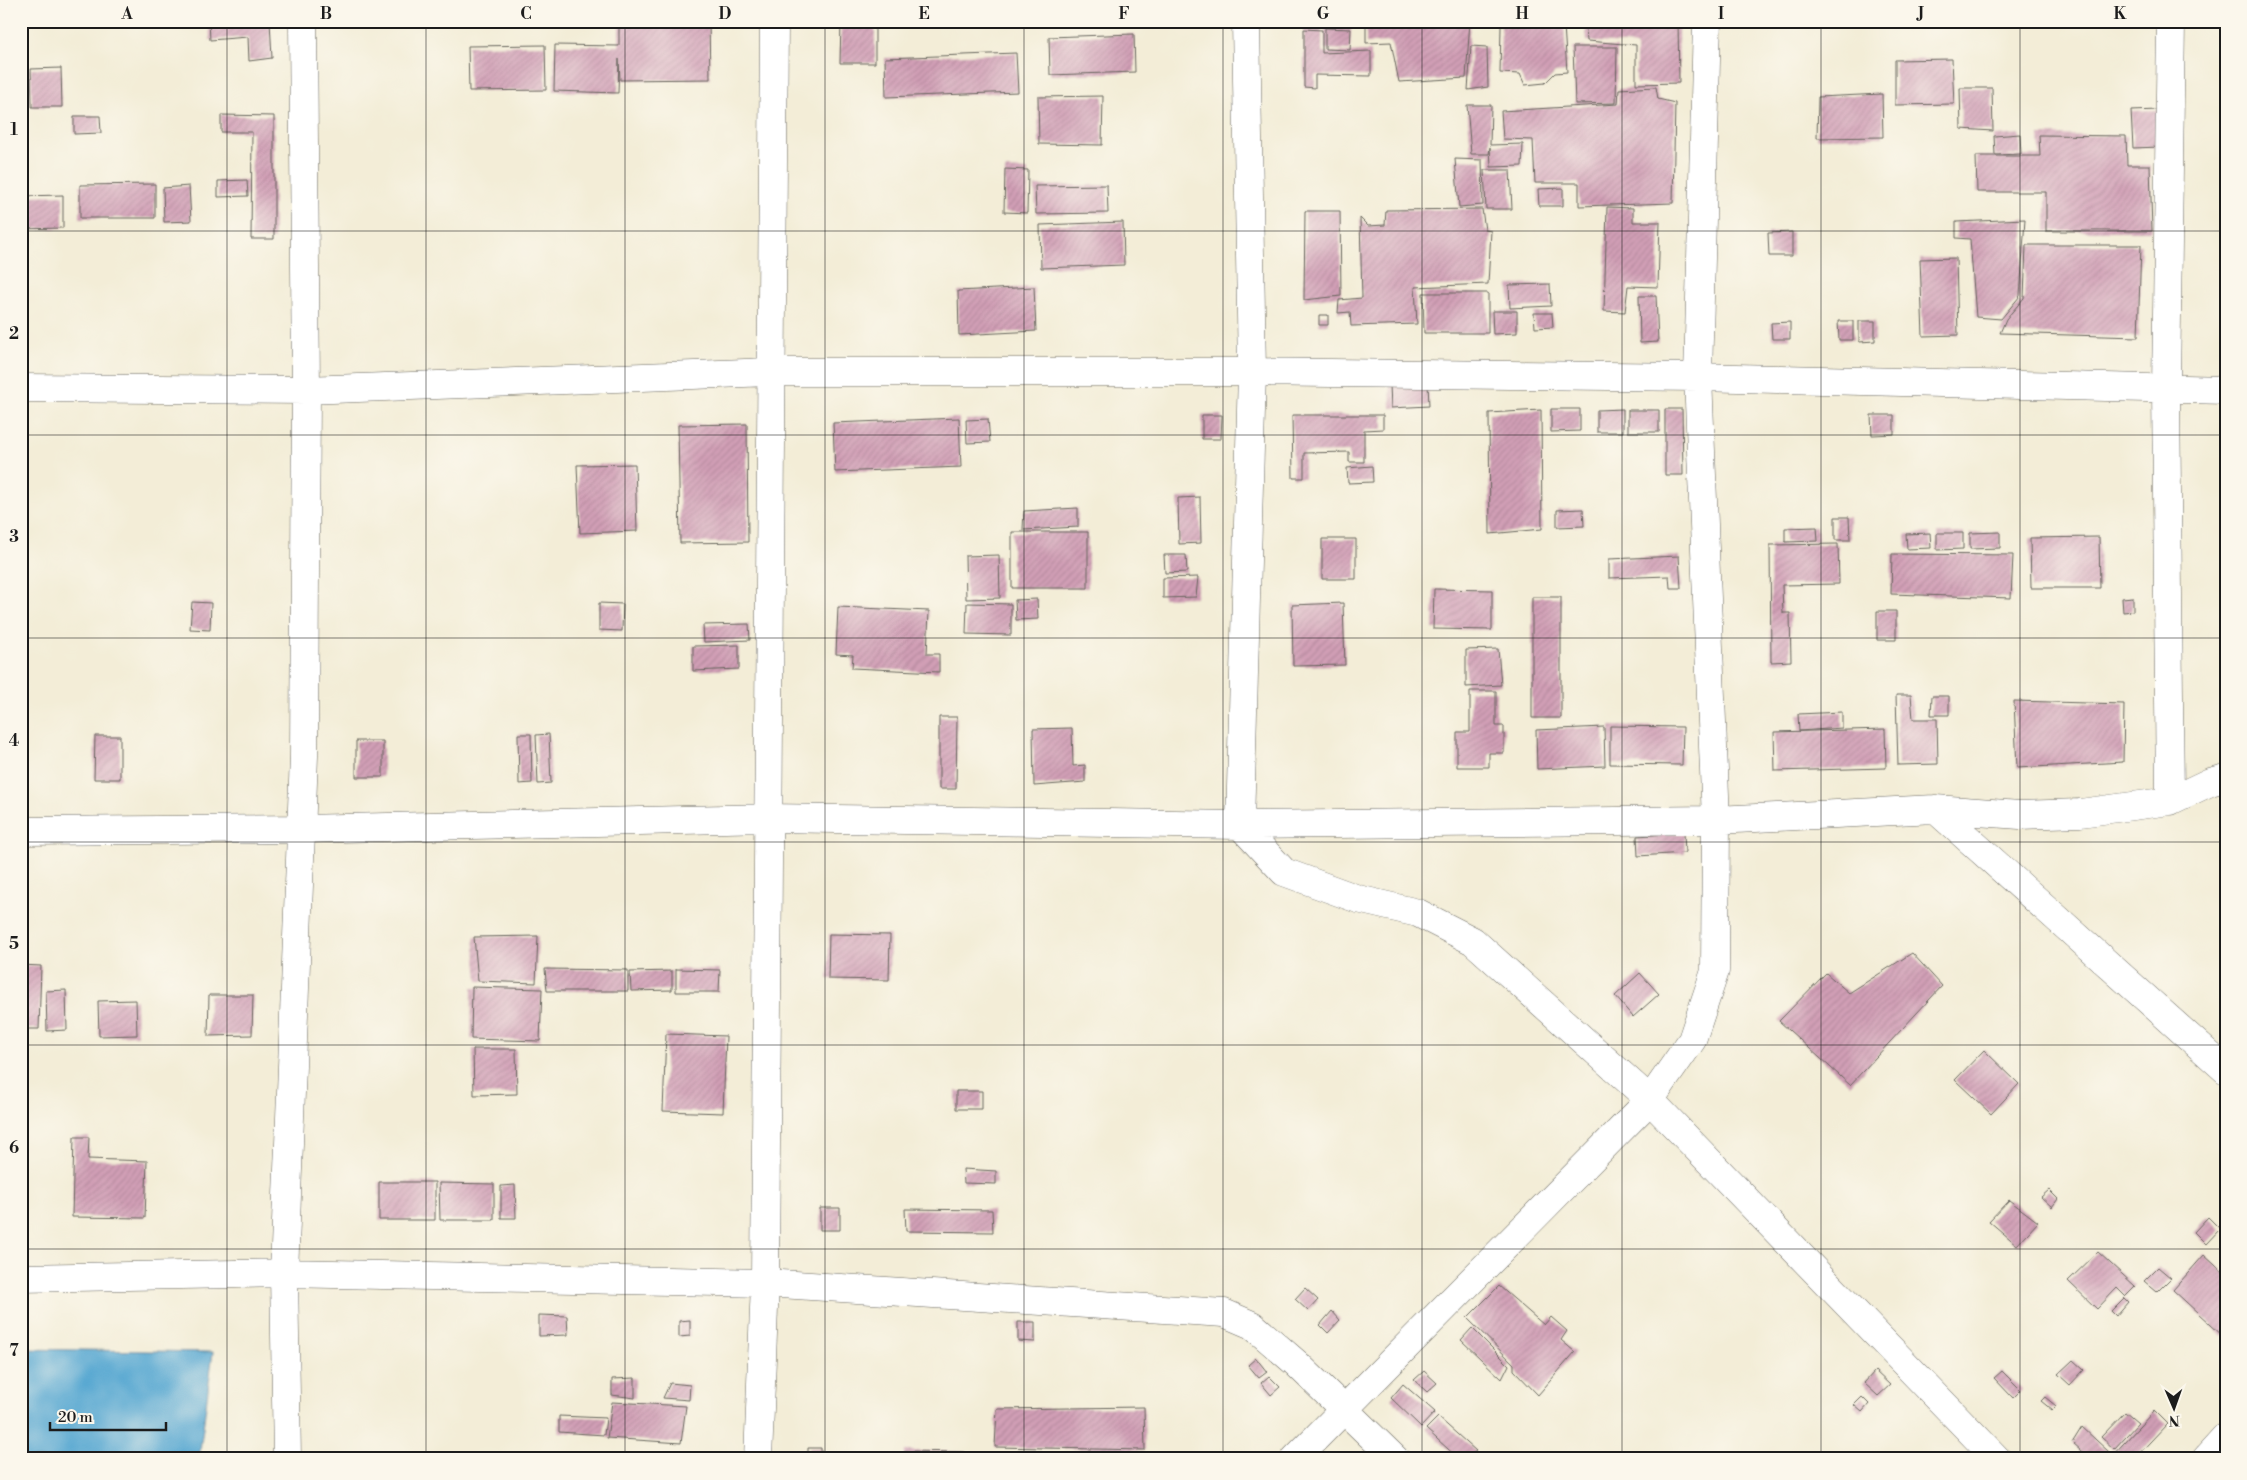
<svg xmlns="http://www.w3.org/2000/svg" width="2247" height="1480" font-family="'Libre Bodoni',serif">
<defs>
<pattern id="building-hatch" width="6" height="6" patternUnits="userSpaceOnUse" patternTransform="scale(1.25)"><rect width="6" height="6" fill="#d19fb6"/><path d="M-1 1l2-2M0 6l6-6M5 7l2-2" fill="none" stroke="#b3889c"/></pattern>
</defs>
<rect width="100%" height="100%" fill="#fbf7ec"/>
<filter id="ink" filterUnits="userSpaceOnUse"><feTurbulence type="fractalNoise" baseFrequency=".02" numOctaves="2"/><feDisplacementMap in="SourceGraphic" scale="10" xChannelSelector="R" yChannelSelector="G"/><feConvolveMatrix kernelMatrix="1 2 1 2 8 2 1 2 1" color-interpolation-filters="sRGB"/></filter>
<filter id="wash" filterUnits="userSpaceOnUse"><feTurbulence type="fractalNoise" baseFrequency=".0096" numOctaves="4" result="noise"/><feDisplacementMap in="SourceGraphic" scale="20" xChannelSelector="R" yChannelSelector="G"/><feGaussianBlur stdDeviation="1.12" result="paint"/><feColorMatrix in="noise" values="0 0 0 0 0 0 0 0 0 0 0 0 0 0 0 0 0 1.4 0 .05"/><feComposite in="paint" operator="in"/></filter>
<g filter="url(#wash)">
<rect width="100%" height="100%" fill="#f3edd7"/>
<path fill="#57a7d1" stroke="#3a6276" d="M21,1349L213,1352L199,1459H21Z"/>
<g id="blocks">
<path fill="url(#building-hatch)" d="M209,21H270L272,58L249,61L248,37L210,40Z
M619,21H709L710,79L620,80L619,59L618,93L554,91L555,45L619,46Z
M841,21H875V63H840Z
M1341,21H1353V23L1341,24Z
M1366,21H1470L1466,78L1399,82L1391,42L1366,43Z
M1585,21H1678L1679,83L1636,84V45L1587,41Z
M1564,25L1567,72L1555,73L1545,83L1525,85L1520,74L1500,73L1501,26Z
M1325,28L1351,29L1350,50L1325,49Z
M1304,29L1322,30V53L1371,51V76L1315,75V88L1304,87Z
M1134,34L1135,72L1050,75L1049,37Z
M545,45L546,90L469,91L468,46Z
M1471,46L1487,47L1488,87L1468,90Z
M1573,47H1617L1616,103L1575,104Z
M1016,53L1018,92L886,97L885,58Z
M1952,59L1954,104L1895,105V60Z
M61,68L62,107H32L31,69Z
M21,71H29L28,111H21Z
M1656,87L1658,99L1675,103L1673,203L1579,206V183H1535L1533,140L1503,139L1501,111L1618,104L1619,89Z
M1960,88H1992L1993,131L1961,129Z
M1882,94L1883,137L1817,138L1818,97Z
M1103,96L1102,145L1039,144L1038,97Z
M1467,105H1491L1490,145L1523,144L1522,166L1491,167L1490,147L1489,154H1471Z
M2159,110L2160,147L2133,148L2131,111Z
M221,115L274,116V239H251L252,132H221Z
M74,116H100L101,133L74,134Z
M2020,134L2021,154L1995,155L1994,136Z
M2039,135L2126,136L2127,165H2150L2152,231H2046V192H1977L1976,156H2040Z
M1455,159L1482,160L1483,205L1459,207Z
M1005,169L1028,170L1027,213L1004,212Z
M1484,170H1510L1512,209H1486Z
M247,180L248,196L218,197V181Z
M155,184V218H80V185Z
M1107,185L1108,213L1036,214L1035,186Z
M189,186L191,221L164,222L163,188Z
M1563,188V206H1539L1538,189Z
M63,195V228L21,229V196Z
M1607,207L1633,208V222H1660L1658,287L1628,286L1625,312L1604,311Z
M1482,209L1485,230L1491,231L1488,284L1415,287L1417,324L1351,326L1350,312L1338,313L1339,300L1362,298L1360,218L1368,226L1385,225L1386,210Z
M1305,211H1340L1341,296L1304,300Z
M2025,219L2020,296L2001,319L1976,317L1970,239L1956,238V222Z
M1123,222L1124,265L1041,268L1040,225Z
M1792,232V256H1769L1768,233Z
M2026,245H2141L2138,337L2000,333L2006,319L2024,298Z
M1956,258L1958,335L1923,336L1920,259Z
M1550,284L1551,306L1510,308L1509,285Z
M1034,287L1036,331L959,335L958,291Z
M1423,293H1488V333H1424Z
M1639,296H1656L1658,342L1640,343Z
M1492,311H1517V333L1493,334Z
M1534,313H1552L1553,327L1535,328Z
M1319,315H1328V325H1319Z
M1838,321H1853V340H1839Z
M1859,321H1875V341L1859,342Z
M1790,322V339H1772L1771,323Z
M1428,383L1429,406L1391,408L1390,385Z
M1551,409H1580V431L1551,432Z
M1623,409V432H1597V410Z
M1665,409H1682L1683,475H1665Z
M1541,410L1542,529L1490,534L1489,413Z
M1628,410H1659V432H1628Z
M1202,415H1222L1221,439H1202Z
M1292,415H1383V429L1364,430V462H1349V452L1304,453V478H1293Z
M1871,415H1894V434L1872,435Z
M959,418L961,467L835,472L833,423Z
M988,419L990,442L967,443L966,420Z
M747,424L748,542L680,543L678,425Z
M635,464L637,531L580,533L577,465Z
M1372,466L1373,482L1348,483L1347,468Z
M1200,497L1201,543L1179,544L1178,498Z
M1078,508V527L1023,530L1024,511Z
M1583,509L1584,526L1557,527V510Z
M1835,517H1849L1850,540H1835Z
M1817,527L1818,541L1785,542V528Z
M1012,532H1088V588H1012Z
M2000,532V548L1970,549V533Z
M1930,533L1931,548L1907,549L1906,534Z
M1937,533H1963V549L1937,550Z
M2099,537L2100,588H2031L2030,538Z
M1322,539H1356V579H1322Z
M1838,544L1839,584L1782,585L1783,613H1790L1791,661L1771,662L1770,545Z
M1892,554L2013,555L2011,598L1891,594Z
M999,555L1000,598L966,599L965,556Z
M1164,555H1186L1187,572L1165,573Z
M1679,556L1681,588H1670L1669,576L1609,578V559Z
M1198,577L1196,597L1163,598V578Z
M1434,589L1492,590V630L1433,629Z
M1532,597H1561V718H1532Z
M2133,597V611L2123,612L2122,598Z
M1037,599L1038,619L1016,620L1015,600Z
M192,602L211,603L210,630L190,629Z
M599,603L623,604L622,631L599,630Z
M967,603L1011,604V635L966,634Z
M1343,603L1345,665L1293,666L1292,605Z
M838,607L929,611L927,654H939V672L852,668L853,655L836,654Z
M1877,611H1896V640H1877Z
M749,624L750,640L704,642L703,625Z
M739,645V669L693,671V646Z
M1498,649L1501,685L1466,687V650Z
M1470,691H1496V726H1504V753H1489V767H1457V732H1470Z
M1896,695H1911L1913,719H1937L1938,764L1898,765Z
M1932,696H1949V715H1931Z
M2014,701L2124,704L2123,762L2017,768Z
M1842,712V728L1799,731L1798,714Z
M939,717H957L956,789H939Z
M1610,726L1683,727L1682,765L1610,764Z
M1604,727L1605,766L1537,769L1536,730Z
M1072,728L1073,766L1085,765V782L1034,786L1033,729Z
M1885,729L1886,768L1775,771L1774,732Z
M518,734H531L532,783L519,784Z
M549,734L551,783L538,784L536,735Z
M95,736H120V779H94Z
M356,741H383V777H356Z
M1684,833L1685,853L1638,856L1637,836Z
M829,934L890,935L889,980L828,979Z
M538,936L536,983L478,981L474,937Z
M1912,953L1942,986L1850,1085L1779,1021L1826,973L1849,993Z
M21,965L41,966L39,1029H21Z
M545,969L628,970V991H547Z
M676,969L720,970L719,992H676Z
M672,971V990L631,991L630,972Z
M1640,973L1659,994L1633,1017L1615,996Z
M472,987L542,989L540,1041L471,1039Z
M66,990L67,1030L47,1031L46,991Z
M209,995H253L252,1035L208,1036Z
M136,1000L137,1035L99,1036L98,1001Z
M666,1034L726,1036L723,1113L663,1111Z
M473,1049H516L517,1094L474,1095Z
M1984,1050L2019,1084L1991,1114L1955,1080Z
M956,1091H982V1109H956Z
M74,1137H89L88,1159L147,1161L145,1218L72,1217Z
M963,1169L996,1171V1184L964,1183Z
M379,1182H435V1220H379Z
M439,1183L494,1184V1220H440Z
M515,1185L516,1218H501V1186Z
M2049,1190L2058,1199L2052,1207L2041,1197Z
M2009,1200L2038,1222L2017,1245L1989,1221Z
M820,1208H840V1230H820Z
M905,1209L992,1210L993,1232L906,1231Z
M2208,1217L2220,1229L2206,1244L2194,1232Z
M2098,1252L2135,1286L2125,1296L2117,1288L2097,1309L2068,1281Z
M2204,1255L2226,1275V1332L2223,1336L2173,1290Z
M2158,1267L2171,1278L2157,1292L2144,1281Z
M1499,1286L1544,1325L1551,1317L1567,1331L1561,1340L1575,1352L1538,1395L1514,1370V1364L1467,1318Z
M1305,1288L1318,1300L1308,1311L1295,1299Z
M2124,1298L2128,1302L2116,1316L2111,1311Z
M1332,1311L1340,1320L1328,1333L1320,1325Z
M539,1315L567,1316L568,1335L539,1336Z
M690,1320V1336L679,1337V1321Z
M1018,1322H1035V1342L1018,1341Z
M1472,1328L1509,1365L1502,1379L1461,1340Z
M1256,1358L1267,1372L1259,1378L1248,1365Z
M2073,1360L2084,1370L2070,1385L2058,1374Z
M1424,1371L1437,1383L1427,1392L1414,1380Z
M1875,1371L1890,1385L1878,1396L1864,1383Z
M2002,1371L2021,1390L2013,1398L1994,1378Z
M1269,1376L1280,1387L1271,1395L1261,1383Z
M635,1378V1398L612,1395V1379Z
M670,1383L690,1385L689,1400L663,1398Z
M1403,1384L1435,1412L1421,1427L1391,1398Z
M1862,1397L1869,1404L1862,1412L1854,1405Z
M2045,1397L2056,1406L2052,1410L2041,1401Z
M612,1402L686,1406L681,1443L607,1438Z
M1144,1407L1145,1450L995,1447L997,1409Z
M2154,1411L2167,1424L2134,1459H2109Z
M2125,1412L2138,1423L2114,1449L2101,1437Z
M559,1416L606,1418L604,1435L559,1432Z
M1438,1417L1476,1451L1466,1459H1459L1426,1429Z
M2082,1427L2109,1452L2103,1459H2090L2072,1443Z
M808,1448H821V1459H808Z
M905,1451L964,1452V1459H904Z
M988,1453V1459H970V1454Z"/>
</g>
</g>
<g filter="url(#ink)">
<use href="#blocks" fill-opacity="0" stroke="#67655d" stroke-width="1"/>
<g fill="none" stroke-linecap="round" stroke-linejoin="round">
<g stroke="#67655d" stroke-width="29">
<path id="minor" d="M1246,21L1252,372L1240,825L1284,872L1358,899L1418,913L1473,941L1650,1100L1997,1459
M21,388L306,390L772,372H1252L1698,377L2226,390
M2170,801L2166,388L2171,21
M1935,809L2226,1070
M21,831L301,829L768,818L1240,825L1716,820L1935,809L2020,815L2080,813L2170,801L2210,782L2226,778
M21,1278L284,1273L765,1283L1224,1313L1252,1325L1296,1363L1395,1459
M287,1459L284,1273L304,756L306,390L303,21
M758,1459L765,1283L774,21
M1295,1459L1650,1100L1692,1040L1715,971L1716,820L1698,377L1707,21
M2206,1459L2226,1437"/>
</g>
<use href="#minor" stroke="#fff" stroke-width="28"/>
</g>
</g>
<path fill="none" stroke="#1c1c1c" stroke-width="1" stroke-opacity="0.55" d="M227,21V1459M426,21V1459M625,21V1459M825,21V1459M1024,21V1459M1223,21V1459M1422,21V1459M1622,21V1459M1821,21V1459M2020,21V1459M21,231H2226M21,435H2226M21,638H2226M21,842H2226M21,1045H2226M21,1249H2226"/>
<rect width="2247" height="1480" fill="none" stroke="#fbf7ec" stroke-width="55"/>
<g transform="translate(2174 1408) rotate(178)" stroke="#fbf7ec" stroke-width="4" paint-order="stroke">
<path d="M0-4L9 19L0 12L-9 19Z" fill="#1c1c1c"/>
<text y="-8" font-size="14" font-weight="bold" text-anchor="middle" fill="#1c1c1c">N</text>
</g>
<path d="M50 1422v8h116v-8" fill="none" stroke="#1c1c1c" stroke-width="2.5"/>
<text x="58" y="1422" font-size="15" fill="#1c1c1c" stroke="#fbf7ec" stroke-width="4" paint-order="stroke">20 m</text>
<rect x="28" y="28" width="2192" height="1424" fill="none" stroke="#1c1c1c" stroke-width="2"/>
<g font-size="16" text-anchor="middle" font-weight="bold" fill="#1c1c1c">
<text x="127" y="19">A</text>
<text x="326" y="19">B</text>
<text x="526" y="19">C</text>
<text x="725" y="19">D</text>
<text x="924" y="19">E</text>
<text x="1124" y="19">F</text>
<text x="1323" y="19">G</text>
<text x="1522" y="19">H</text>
<text x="1721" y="19">I</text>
<text x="1921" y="19">J</text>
<text x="2120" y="19">K</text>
<text x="14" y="135">1</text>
<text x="14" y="339">2</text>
<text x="14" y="542">3</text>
<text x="14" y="746">4</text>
<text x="14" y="949">5</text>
<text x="14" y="1153">6</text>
<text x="14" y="1356">7</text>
</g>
</svg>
